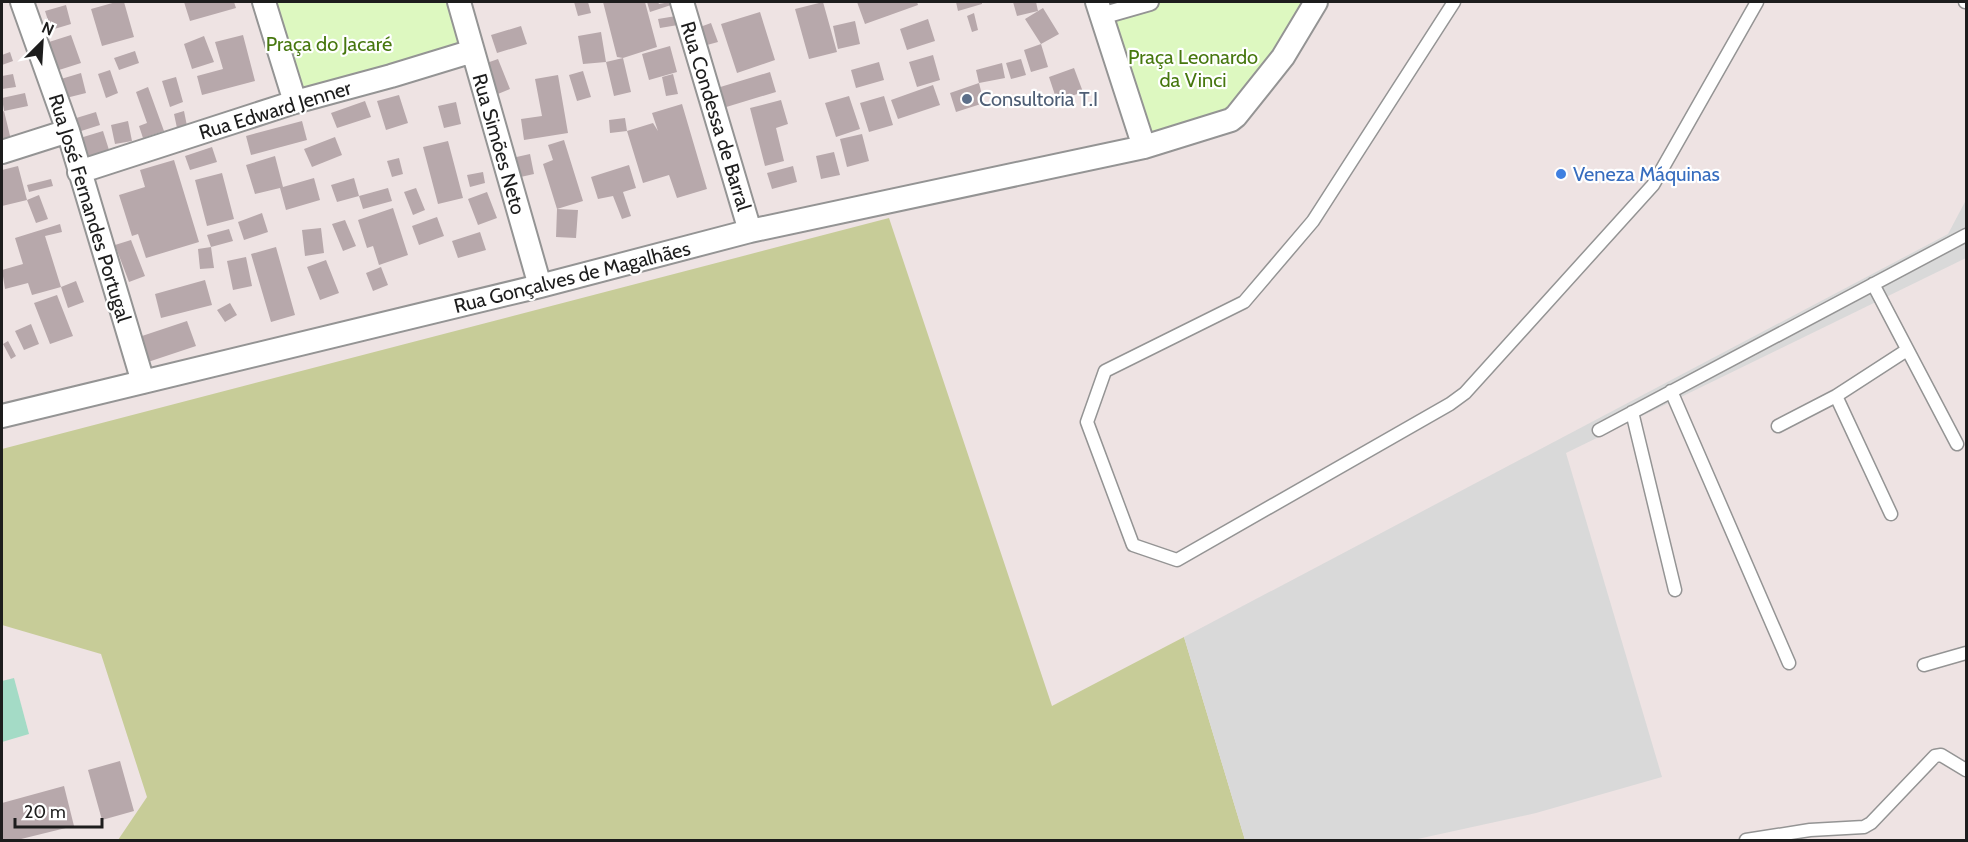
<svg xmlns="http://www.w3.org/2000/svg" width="1968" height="842" font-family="Cabin,sans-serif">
<rect width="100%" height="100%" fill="#eee3e3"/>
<path fill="#c7cc98" d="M889,218L1052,706L1184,637L1245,840H118L147,797L101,654L2,625V449Z"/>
<path fill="#ddf8c0" d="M274,2H448L462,52L297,97Z
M1163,2H1330L1238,128L1151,145L1101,23Z"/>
<path fill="#d9d9d9" d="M1966,200V258L1566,453L1662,777L1536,813L1413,840H1245L1184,637L1948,234Z"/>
<path fill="#a4dbc6" d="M14,678L29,734L2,742V681Z"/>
<path fill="#b7a8ab" d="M116,2H124L134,37L102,46L91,9Z
M184,2H234L236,8L190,21Z
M574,2H588L591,13L578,16Z
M603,2H645L657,47L623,58L631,92L614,96L606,62L583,64L578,36L601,32L606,62L623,58L617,57Z
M647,2H658L659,4L670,2L671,5L650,12Z
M823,2L837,52L809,59L795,9Z
M857,2H917L918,5L865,24Z
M956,2H982V4L958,11Z
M1013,2H1036L1038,11L1017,16Z
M66,5L71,24L51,30L45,11Z
M1043,8L1059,34L1041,44L1025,19Z
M760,12L775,60L737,73L721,24Z
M974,13L978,30L972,32L967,16Z
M676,16L678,25L660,28L658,19Z
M928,19L935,41L907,50L900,29Z
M855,21L860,44L838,49L833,26Z
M711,23L718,42L707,45L700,27Z
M521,26L527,44L497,53L491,35Z
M71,35L81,63L59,70L49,42Z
M243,35L255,81L202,95L197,76L223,69L215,42Z
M204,36L214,62L192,69L184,44Z
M1041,44L1048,67L1031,72L1024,50Z
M670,46L677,72L649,80L642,54Z
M135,51L139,63L119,70L114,58Z
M10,52L13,61L2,65V55Z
M933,55L940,80L917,87L909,62Z
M498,59L510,89L493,96L481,65Z
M1021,59L1026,75L1011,79L1006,63Z
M879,62L884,80L856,88L851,70Z
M1002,63L1005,78L979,83L984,103L956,112L950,93L979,83L976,70Z
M1074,68L1083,92L1057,101L1049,77Z
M110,70L118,93L106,98L98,74Z
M583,71L591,97L577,101L569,75Z
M770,72L776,92L723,108L717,88Z
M81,73L86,93L66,98L61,79Z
M13,74L16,87L2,89V76Z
M673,74L678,94L666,96L662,77Z
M558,75L568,133L524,140L521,119L542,116L535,79Z
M176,77L183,102L170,107L162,81Z
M933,85L940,105L898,119L891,100Z
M148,87L164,131L143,138L139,126L147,123L136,92Z
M25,93L28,106L4,111L2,98Z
M399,95L408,123L386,130L377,101Z
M849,96L860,129L836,137L825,103Z
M884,96L893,125L869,132L860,103Z
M781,100L788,124L776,128L784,161L765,166L750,108Z
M365,101L371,117L337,128L331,113Z
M456,102L461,124L444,128L438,106Z
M682,104L707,189L677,198L669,175L643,183L627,131L653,123L658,131L652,113Z
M4,111L12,144L2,147V112Z
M184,111L187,126L177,128L174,114Z
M96,112L100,125L78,132L73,119Z
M625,118L627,131L610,133L609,120Z
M128,121L132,141L115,144L111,125Z
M302,121L307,140L251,155L246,136Z
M103,131L109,150L85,157L80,138Z
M862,134L869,161L847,167L840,139Z
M335,137L342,155L312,167L304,149Z
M564,140L583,201L557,209L578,210L576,238L556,237L557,209L543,164L553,160L548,145Z
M448,141L463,198L438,204L423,147Z
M212,147L217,162L190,170L185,156Z
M834,152L840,175L821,179L816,156Z
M530,154L534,174L516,178L512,158Z
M275,156L283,187L314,178L320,200L286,210L280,188L255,194L246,165Z
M399,158L403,174L392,177L387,161Z
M174,160L199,242L146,258L138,234L132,236L119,195L145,187L140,170Z
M629,165L636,188L623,192L631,216L622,219L613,196L598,199L591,177Z
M18,166L27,200L2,206V170Z
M793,166L797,182L772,189L767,173Z
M483,172L485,183L470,187L467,175Z
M222,173L234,219L207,226L195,180Z
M354,178L359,196L388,188L392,201L363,209L359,196L337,202L331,185Z
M51,179L53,186L29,192L27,185Z
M416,188L425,210L413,215L404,192Z
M487,192L497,218L478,225L468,199Z
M39,195L48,219L36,223L27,200Z
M393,208L408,255L379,265L373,246L367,248L358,220Z
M262,213L268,232L244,240L238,222Z
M437,217L444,236L419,245L412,226Z
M345,220L356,246L343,251L332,224Z
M60,224L62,232L45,236L61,287L32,295L28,283L5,289L2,270L23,264L15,238Z
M321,228L324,253L305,256L302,230Z
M229,229L233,241L211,247L207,235Z
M480,232L486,250L458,258L452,241Z
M131,240L145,276L129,282L115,245Z
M211,247L214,268L200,269L198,249Z
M276,247L295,315L271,322L251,254Z
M246,257L252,286L233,290L227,261Z
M326,260L339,293L320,300L307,267Z
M381,267L388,285L373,291L366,273Z
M205,280L212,305L161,318L155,294Z
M76,281L84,302L68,308L61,287Z
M57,295L73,336L50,344L34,303Z
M230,303L237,315L225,322L217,310Z
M187,321L196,346L148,362L139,337Z
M31,324L39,344L24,350L15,331Z
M8,341L16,356L11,359L3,344Z
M120,761L134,811L102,820L88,770Z
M64,786L74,826L17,840H2V803Z"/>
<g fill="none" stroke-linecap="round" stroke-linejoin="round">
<g stroke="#949494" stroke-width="15">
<path id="service" d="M1454,2L1313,221L1244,302L1105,371L1087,422L1133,545L1177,560L1450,404L1465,393L1653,185L1757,2
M1965,2H1966
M1873,284L1957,444
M1671,391L1789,663
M1632,412L1675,590
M1778,426L1836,396
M1599,430L1966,235
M1891,514L1836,396L1907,350
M1924,665L1966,653
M1746,840L1810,830L1864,827L1871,823L1935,756L1941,755L1966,770"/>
</g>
<g stroke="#949494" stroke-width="20">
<path id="pedestrian" d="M1101,16L1150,2"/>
</g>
<g stroke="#949494" stroke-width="26">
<path id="minor" d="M22,2L68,131L143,382
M264,2L295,102
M459,2L540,286
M682,2L750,231
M1097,2L1144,147
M2,152L68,131
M79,172L295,102L391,76L473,51
M2,416L540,286L750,231L1144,147L1231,120L1236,116L1283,57L1316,2"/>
</g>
<use href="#service" stroke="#fff" stroke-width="12"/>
<use href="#pedestrian" stroke="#fff" stroke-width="16"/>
<use href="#minor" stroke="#fff" stroke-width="22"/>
</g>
<circle fill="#5c6f8a" stroke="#fff" stroke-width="2" cx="967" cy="99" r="6"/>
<circle fill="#3f7fe0" stroke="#fff" stroke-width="2" cx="1561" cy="174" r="6"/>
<g text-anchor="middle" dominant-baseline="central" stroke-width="4.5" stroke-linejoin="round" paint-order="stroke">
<g font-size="20" fill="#46770e" stroke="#fff">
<text x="329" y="44">Praça do Jacaré</text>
<text x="1193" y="57">Praça Leonardo<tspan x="1193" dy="23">da Vinci</tspan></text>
</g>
<g font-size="20" fill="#4e5e75" stroke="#fff" text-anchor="start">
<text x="979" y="99">Consultoria T.I</text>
</g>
<g font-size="20" fill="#1d1d1d" stroke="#fff">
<text transform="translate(275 110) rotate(-17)">Rua Edward Jenner</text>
<text transform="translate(716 116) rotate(73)">Rua Condessa de Barral</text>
<text transform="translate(499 144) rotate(74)">Rua Simões Neto</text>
<text transform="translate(90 208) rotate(73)">Rua José Fernandes Portugal</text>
<text transform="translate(572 277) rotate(-14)">Rua Gonçalves de Magalhães</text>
</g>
<g font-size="20" fill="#366cbe" stroke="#fff" text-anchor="start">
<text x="1573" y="174">Veneza Máquinas</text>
</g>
</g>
<rect width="1968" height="842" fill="none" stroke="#1d1d1d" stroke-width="6"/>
<g transform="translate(42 42) rotate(24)" stroke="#ffffff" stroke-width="4.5" paint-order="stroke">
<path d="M0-4.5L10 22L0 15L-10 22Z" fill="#1d1d1d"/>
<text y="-9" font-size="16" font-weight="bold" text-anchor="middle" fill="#1d1d1d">N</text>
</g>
<path d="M15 818v9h87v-9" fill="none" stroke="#1d1d1d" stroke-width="3"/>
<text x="24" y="818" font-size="18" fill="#1d1d1d" stroke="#ffffff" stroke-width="4.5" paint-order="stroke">20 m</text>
</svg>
